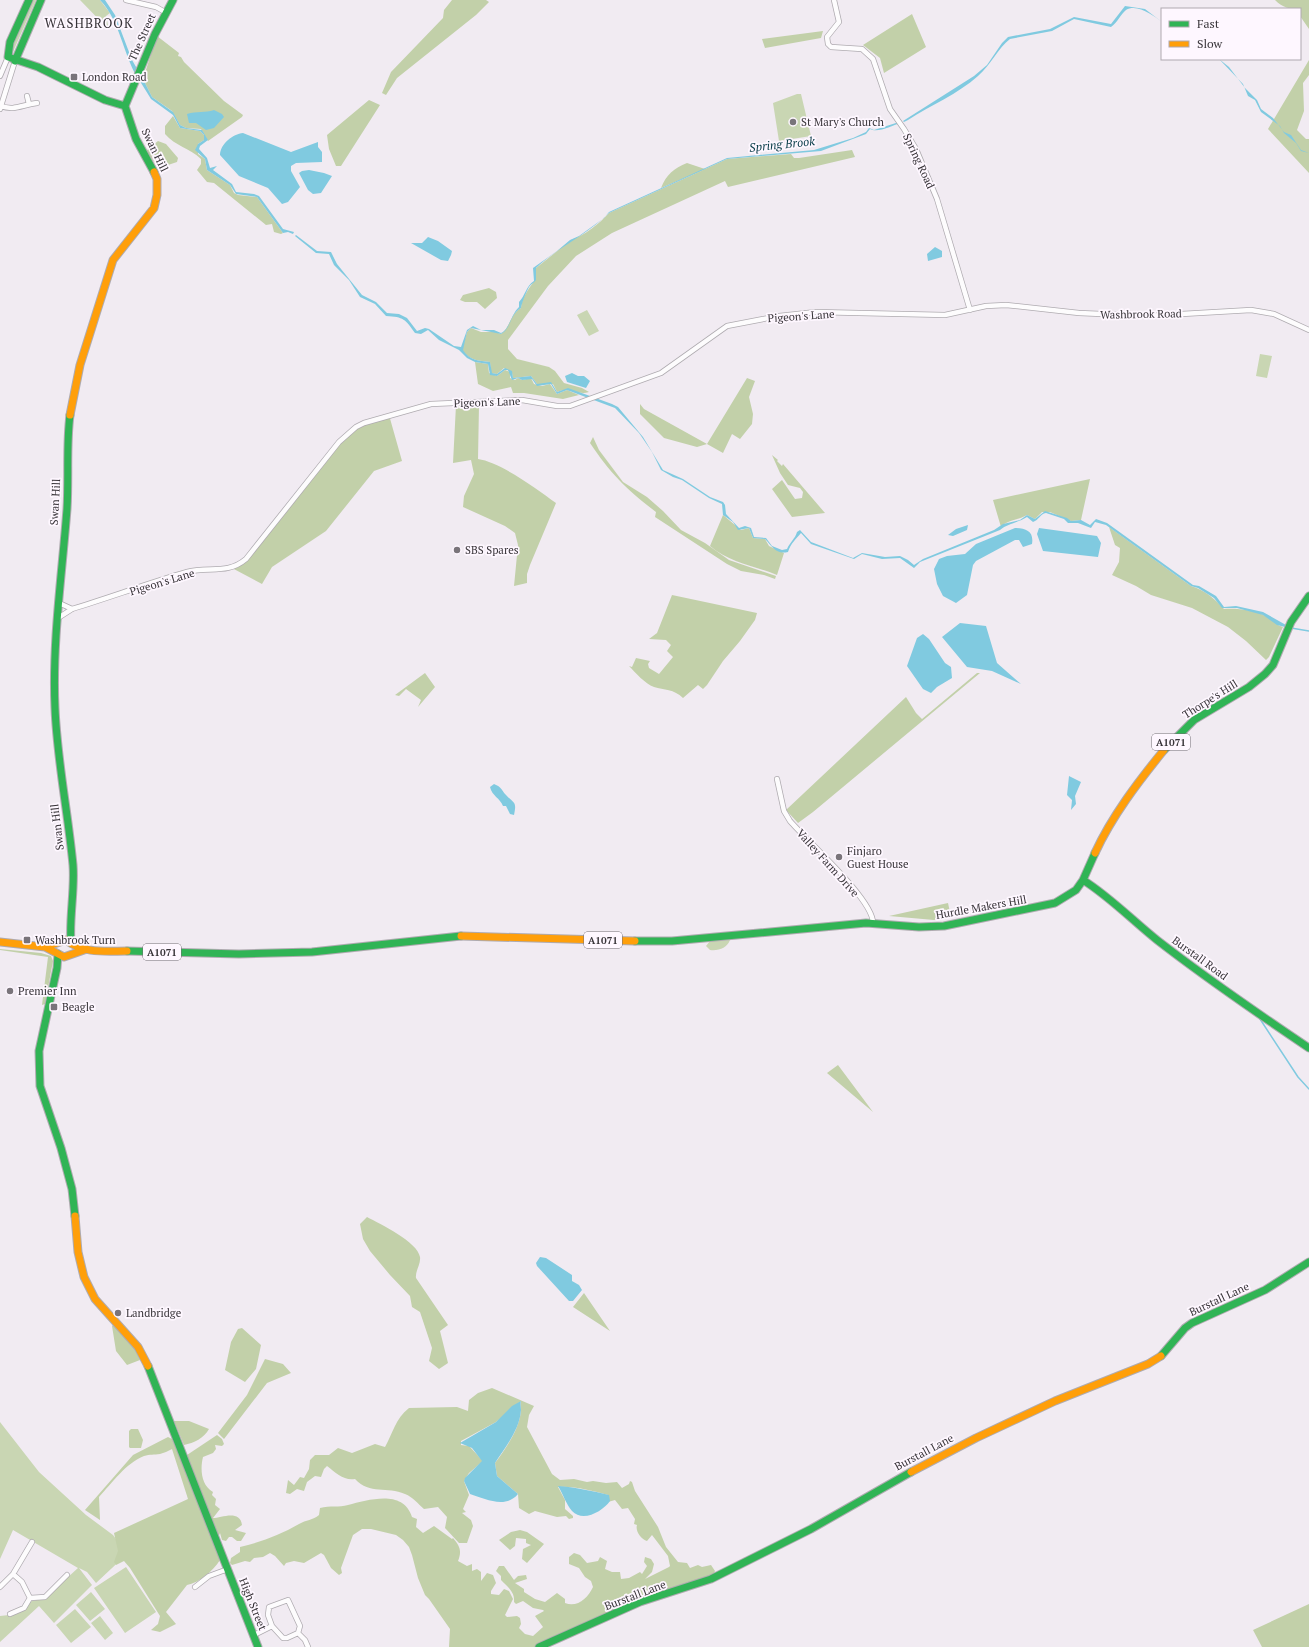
<svg xmlns="http://www.w3.org/2000/svg" width="1309" height="1647" font-family="'PT Serif',serif">
<rect width="100%" height="100%" fill="#f1ebf2"/>
<path fill="#c9d6b3" d="M32,0H36L12,54L11,45Z
M80,0H100L110,13L106,16L109,30Z
M797,94H801L811,136L779,141L773,103Z
M587,310L599,331L589,336L577,315Z
M1260,354L1272,356L1267,378L1256,376Z
M730,940C727,948 719,951 710,950L706,946L710,941Z
M0,1422L39,1472L86,1515L113,1535L127,1554L96,1583L87,1572L79,1568L92,1585L54,1623L39,1606L0,1642V1616L9,1615L32,1601L45,1598L78,1568L13,1530L0,1559Z
M126,1567L156,1612L125,1633L94,1588Z
M91,1592L105,1609L90,1621L76,1605Z
M75,1609L91,1627L71,1643L56,1625Z
M100,1616L113,1633L105,1640L91,1623Z"/>
<path fill="#c2d0a9" d="M452,0H486L489,2L476,15L397,78L386,95L382,93L391,72L443,18L444,10Z
M1275,0H1309V29L1300,16V9C1289,9 1283,8 1275,0Z
M912,14L926,47L884,73L880,58L863,45Z
M823,31L821,38L765,48L762,39Z
M157,36L179,53L178,56L181,57L184,62L224,101L243,115L242,117L208,141L201,129L186,128L180,125L172,111L152,97L143,79Z
M1309,60V75L1303,83L1304,111L1297,130L1306,139H1309V173L1268,129Z
M369,100L380,105L341,166H336L329,149L327,135Z
M173,116L180,128L200,131L204,135V140L198,144V154L205,159L207,170L230,185L234,193L238,195L257,197L283,233L281,234L274,232L272,224L266,225L214,183L207,182L197,170L201,164V159C190,148 175,146 165,134V126Z
M158,141L166,144L178,158L177,162L168,165L161,171L146,151Z
M852,150L855,157L728,187L725,181L612,233L576,256L548,286L508,340V349L517,359L549,367L555,371L564,383L582,388L589,392C577,396 572,386 557,392L553,384H537L531,376L513,378L512,373L504,368L497,374L491,373L490,362C479,361 469,360 462,350L467,332L471,328L481,332H495L501,334C510,328 510,314 521,308C521,298 531,286 536,278V268L571,240C585,235 599,224 609,213L727,159L791,154L794,158H799Z
M687,163L705,169L661,188C666,175 674,168 687,163Z
M489,288L496,292L497,298L485,309L477,302H465L460,300L463,295Z
M475,362L488,364L489,373L497,376L505,370L510,372V378L515,380L518,378L522,380L531,378L534,384L542,386L550,384L557,394L567,390L579,395L563,399L524,393H513L511,387L493,391L478,384Z
M747,378L755,381L749,397L753,414L752,424L740,439L732,434L723,453L707,444L697,447L664,438L640,414V404L644,409L707,444Z
M456,405H479L478,459C500,462 537,489 556,503L530,565L527,574V583L514,586L518,545L515,533L505,526L463,507L464,496L474,474L471,460L453,463Z
M389,415L402,461L374,471L326,531L272,567L262,584L232,568L242,562L333,449L356,427Z
M593,437L599,450L623,482L647,497L663,511L681,530L705,543L729,560L776,576L775,579L764,575L741,571L727,564L655,517L656,512C627,490 610,473 590,443Z
M772,455L778,460L777,461L782,466L783,464L825,513L792,517L772,489L782,480L795,499L802,498L803,492L800,488L788,485L780,473Z
M1090,479L1081,520L1071,521L1050,512H1042L1035,519L1027,515C1019,520 1006,520 1001,527L993,500Z
M723,515L741,530L749,528L753,538L765,539L769,546L784,553L777,575C753,565 730,563 710,546Z
M1109,527L1191,586C1205,590 1215,599 1224,609C1236,608 1257,610 1267,617C1273,620 1276,625 1283,627L1269,657L1266,660L1246,641L1228,627L1192,608L1151,595L1136,586L1112,575L1119,562L1120,548L1115,545Z
M672,595L757,613L755,620L740,641L723,661L707,685L703,689L698,685L683,698C674,689 664,690 654,687C645,684 635,672 629,666L632,667L636,658L650,661L648,664L649,668L659,674L673,657L667,651L671,645L666,640L649,639L657,633Z
M425,673L435,687L418,707L421,700L406,689L399,696L395,695Z
M977,673H980L813,812L798,823L786,810L906,697L916,713L922,719Z
M948,903L951,917L934,920L889,916Z
M0,949L41,953L51,956L53,961L45,1004L42,1005L48,957L0,950Z
M838,1065L873,1112L827,1073Z
M367,1217C380,1224 418,1242 420,1257C421,1264 415,1271 416,1278L448,1325L440,1331L448,1363L439,1369L429,1361L432,1348L420,1312L412,1307L410,1296L390,1275L370,1251L363,1239L360,1224Z
M584,1293L610,1331L573,1307Z
M114,1324L133,1345L140,1360L127,1365L116,1351L112,1326Z
M242,1328L261,1345L256,1369L245,1382L225,1370L231,1342L238,1329Z
M265,1359L283,1364L291,1373L267,1383L224,1439L218,1433L247,1395Z
M492,1388L534,1406L529,1415L527,1427L552,1474L560,1480L574,1479L587,1482L593,1481L606,1483L617,1482L622,1488L629,1484L630,1481L632,1482L635,1491L658,1527L666,1547L678,1562L687,1563L690,1568L698,1565L702,1567L711,1565L715,1571L711,1579L630,1607L626,1601H624L619,1612L539,1647H449L450,1629L429,1599L425,1595L418,1578L412,1555L409,1547L403,1540L396,1535L371,1529H362L353,1535L341,1568L342,1573L339,1575L331,1568L324,1555L321,1553L304,1563L294,1561L286,1563L284,1566L275,1556L270,1553L263,1557L254,1558L250,1562L245,1561L232,1565L230,1563L231,1558L240,1552V1547C261,1542 280,1535 299,1524C306,1520 313,1520 319,1515L320,1508C330,1505 339,1508 348,1505C369,1500 403,1489 412,1517L417,1519L416,1527L423,1533L434,1526L452,1539L453,1538C460,1546 462,1551 458,1561L467,1566L472,1564V1571L477,1569L481,1572V1581L487,1573L493,1575L496,1583L491,1591V1594L499,1595L504,1589L509,1591L513,1599L505,1615L507,1617L517,1616L520,1618L521,1624L519,1628L525,1634L533,1636L543,1627L535,1616L544,1611L543,1610L533,1608L523,1601L516,1604L514,1602C515,1592 508,1587 501,1580V1576L496,1571L499,1566H504L514,1580L518,1576L526,1575L527,1579L515,1583L524,1589V1592L535,1599L545,1602L557,1593L565,1599V1603C577,1608 588,1598 593,1587L591,1581L585,1577L579,1568L569,1564V1557L574,1553L580,1555L587,1563L598,1561L600,1557L607,1561L605,1569L612,1572H620L621,1579L629,1578L640,1572L642,1574L647,1566L644,1562L645,1557L651,1559L654,1564L652,1572L645,1579L669,1567L670,1566L668,1556L652,1535L647,1541C641,1539 635,1531 637,1525L634,1524L635,1519L628,1508L622,1509L615,1500L608,1502V1495C593,1491 574,1486 558,1487L565,1500V1509L573,1516V1518L569,1519L566,1516L557,1517L535,1511L529,1514L519,1508L518,1494L497,1476L495,1463C506,1448 519,1430 521,1411C521,1408 520,1405 521,1401L496,1422L461,1441V1445L469,1446L483,1461L469,1473L464,1481L469,1495L463,1509L466,1512L462,1513L471,1520L473,1526L467,1543H459L445,1528L447,1517L438,1507L424,1509C418,1504 413,1497 405,1494C387,1486 370,1495 355,1479C344,1481 336,1473 327,1466L324,1469L321,1477L315,1476L307,1482L304,1491L297,1489L290,1494L286,1493L288,1480L294,1485L300,1477L304,1478L309,1469L310,1460L315,1455H329L338,1448L352,1453L375,1444L385,1447C393,1433 395,1419 409,1408L457,1407L468,1411L469,1400L478,1393Z
M174,1421H189L209,1429C204,1438 194,1443 184,1445Z
M131,1429H138L143,1440L141,1448H130L129,1447V1431Z
M217,1435L222,1439L224,1444L222,1446L215,1445L216,1449L213,1453L203,1457C200,1469 201,1485 213,1492L212,1495L216,1499L215,1505L220,1509L213,1518C221,1518 240,1509 242,1525L235,1530L246,1533L241,1541H237L232,1537H229L226,1541L222,1540L220,1533L218,1538L186,1458L187,1455Z
M168,1437L172,1439L177,1451L220,1560C213,1571 199,1583 187,1585L166,1612L176,1624L160,1632L151,1630L158,1624L160,1616L130,1568L124,1561L116,1565L114,1562L118,1551L114,1533L188,1499L172,1449C168,1451 164,1453 160,1454C154,1455 150,1454 144,1456C126,1463 112,1483 99,1497L100,1520L85,1510L133,1455Z
M520,1530L527,1532L544,1544L527,1563L522,1559L523,1549L531,1545L526,1543V1539L516,1538L515,1546L510,1550L499,1540L511,1532Z
M1309,1604V1647H1262L1253,1630Z"/>
<path fill="#80cae0" d="M100,0H105L115,15L132,60L139,72L137,77C123,53 120,21 100,0Z
M1125,6L1145,9L1162,22C1154,16 1137,3 1126,10C1121,14 1117,23 1111,27L1074,19L1052,31L1010,39C998,48 991,65 978,76C958,94 931,105 908,120L904,122L903,121L974,76L987,65L1002,43L1008,37L1050,29L1074,17L1111,24Z
M1219,59L1229,67L1245,88L1257,100L1261,109L1273,118L1284,132L1291,135L1301,150L1309,153L1301,151L1296,143L1284,133L1280,126L1261,112L1255,100L1248,96L1243,84Z
M140,73L152,97L173,112L180,125L186,128L202,130L208,140L200,146L199,149L207,158L210,168L217,166L213,170L232,184L236,192L254,194L259,196L283,229L294,232L293,234L288,232L283,233L257,197L236,194L230,185L207,170L205,159L195,150L198,144L204,140V135L200,131L180,128L173,115L151,99L138,78Z
M214,110L222,114L224,117L214,128L206,130L196,123H189L187,114C197,111 205,113 214,110Z
M899,122L900,123C892,126 878,133 870,129L866,134L821,151L727,159L609,213C587,235 558,247 536,268V280C534,283 531,284 529,287C527,290 521,305 521,308C510,314 511,329 501,334L471,328L467,332L463,350C469,360 479,361 490,362L492,373L497,374L505,368L512,371L513,378L531,376L537,384L551,382L557,392L568,388L612,404L618,407L643,437L663,470L683,479L710,497L723,502L725,505L726,514L739,528L745,526L751,528L754,537L766,538L772,546L782,550L787,549C790,542 795,539 797,532L800,530L811,542L853,558L862,553L885,557L900,556L908,560L914,565L923,559L994,530L1003,524L1020,520L1027,515L1035,519L1045,511L1067,518L1071,521L1081,520L1090,525L1096,519L1107,523L1193,585L1199,586L1216,596L1224,607L1236,606L1263,612L1286,625L1285,627L1277,625L1263,615L1237,608H1222L1214,598L1198,588L1191,586L1106,525L1095,522L1091,528L1078,523H1068L1064,519L1046,513C1040,514 1039,520 1033,522L1027,517C1018,523 1008,523 1000,530L920,562L914,568L900,558L882,559L862,554L854,559L811,544L801,533C796,539 791,543 788,552C776,555 772,546 765,539L753,538L749,528L738,530L733,522L723,515L722,504L709,498L682,480L673,477L661,470L652,452L639,433L615,408L567,390L557,394L551,384L537,386L532,379L522,380L518,378L512,380L508,370H505L497,376L490,375L488,364L475,362L467,358L459,350L439,340L428,330L421,334L415,333C405,319 404,317 386,316L375,304L360,297L349,280L334,265L329,254L316,253L295,236L296,235L317,251L331,252L337,264L362,295L376,302L387,313L399,314L407,318L417,331L425,328L429,329L454,346L461,347L467,330L473,326L481,330H494L501,333C510,329 511,314 519,307V302C525,296 526,286 534,281L533,268L557,251L570,240L579,236L604,218L609,212L727,158L814,150L853,138L866,132L869,128L874,130Z
M243,133L291,152L318,142V147L322,152V162L296,163L291,166V171L300,187L288,202L282,204L268,188L239,176L220,155C220,144 233,134 243,133Z
M309,170L324,173L332,176L321,193L313,194L308,190L299,173L302,171Z
M428,237L438,241L452,251L451,255L448,261L441,260L411,243H422Z
M935,247L942,251V257L928,261L927,254Z
M572,373L578,376H584L590,381L586,388L567,382L565,376Z
M968,525L967,530L953,536L948,535L956,529Z
M1015,528C1027,528 1034,532 1032,544L1023,547L1019,540H1015L976,561L973,565L967,595L956,603L943,596L937,584L934,569L939,559L947,556L965,554L976,544Z
M1039,528L1097,536L1101,543L1098,557L1043,551L1037,534Z
M960,623L986,626L997,663L1021,684L992,671L967,667L942,637Z
M923,634L929,639L945,663L951,667L952,678L937,687L931,693L923,689L907,666L917,638Z
M1069,776L1081,782L1075,796L1076,804L1071,810L1072,800L1067,795Z
M494,784C502,787 501,790 506,795C514,804 517,801 514,815L510,814L506,806H503C500,798 492,796 490,787Z
M540,1257L546,1258L572,1275V1281L579,1285L582,1290L573,1301H569L537,1266L536,1263Z
M521,1401C520,1404 521,1407 521,1410C520,1429 505,1448 495,1463L497,1476L518,1494C506,1509 485,1499 470,1494L464,1481L465,1478L482,1461L472,1448L460,1443L496,1422L512,1406Z
M558,1486C574,1487 593,1491 609,1495L610,1501C603,1511 583,1523 572,1511C566,1504 563,1494 558,1486Z"/>
<g fill="none" stroke-linecap="round" stroke-linejoin="round">
<path stroke="#80cae0" stroke-width="1.5" d="M1291,628L1309,631
M1260,1019L1298,1077L1309,1089"/>
<g stroke="#afabb0" stroke-width="6">
<path id="street" d="M126,0L156,7L165,12
M834,0L839,22L827,37L828,44L831,47L862,49L873,59L890,109L904,129L916,149L937,199L970,310
M0,76L8,57
M27,96L29,104
M0,106C15,111 21,105 37,103
M0,109L15,61
M59,603L72,609
M58,618L72,609C111,597 149,583 187,572C209,566 227,575 246,559L339,442L356,427L364,423L431,404L522,400L557,406H570L661,373L727,326L779,316L816,312L945,315L986,306L1006,305L1079,313L1147,316L1251,310L1274,314L1309,330
M777,779L784,811L790,821C807,841 873,899 873,923
M0,1587L13,1574L32,1542
M195,1587L209,1576L228,1569
M30,1598L45,1597L67,1575
M10,1614L24,1608L30,1598L22,1582L13,1574
M272,1626L268,1615L269,1607L288,1600L300,1626L298,1633
M254,1635L272,1626L283,1638H287L298,1633L305,1640L308,1647"/>
</g>
<g stroke="#afabb0" stroke-width="9">
<path id="fast" d="M29,0L10,42L8,57L38,67L105,100L125,106
M15,61L41,0
M125,106L155,34L173,0
M125,106L136,139L154,172
M70,415C66,446 69,477 67,509C62,575 52,642 55,708C57,760 68,812 73,865C75,891 69,917 71,943
M1164,750L1194,720L1249,687L1265,674L1273,665L1291,622L1309,596
M1083,880C1110,897 1132,920 1157,940C1206,978 1257,1013 1309,1048
M635,941H672L866,923L919,927L944,926L1055,903L1076,890L1083,880L1095,853
M127,951L239,954L312,952L461,936
M58,954L57,968L39,1051L40,1086L61,1148L72,1189L75,1216
M1161,1356L1185,1328L1192,1323L1265,1290L1309,1262
M148,1366L258,1647
M539,1647L640,1602L711,1579L811,1529L911,1472"/>
</g>
<g stroke="#afabb0" stroke-width="9">
<path id="slow" d="M70,415L80,365L113,260L154,208L157,195V179L154,172
M1095,853C1112,816 1138,782 1164,750
M461,936L635,941
M0,942L45,947L66,940C84,954 106,951 127,951
M45,947L64,957L84,950
M75,1216L78,1252L84,1277L95,1299L138,1347L148,1366
M911,1472L976,1438L1055,1401L1148,1364L1161,1356"/>
</g>
<use href="#street" stroke="#fdfcfd" stroke-width="4.5"/>
<use href="#fast" stroke="#30b455" stroke-width="7"/>
<use href="#slow" stroke="#ff9f0a" stroke-width="7"/>
</g>
<g fill="#79747a" stroke="#fef7ff" stroke-width="1.5">
<rect x="70" y="73" width="8" height="8" rx="2"/>
<circle cx="793" cy="122" r="4"/>
<circle cx="457" cy="550" r="4"/>
<circle cx="839" cy="857" r="4"/>
<rect x="23" y="936" width="8" height="8" rx="2"/>
<circle cx="10" cy="991" r="4"/>
<rect x="50" y="1003" width="8" height="8" rx="2"/>
<circle cx="118" cy="1313" r="4"/>
</g>
<g text-anchor="middle" dominant-baseline="central" stroke-width="3.5" stroke-linejoin="round" paint-order="stroke">
<g fill="#fef7ff" stroke="#736e74" stroke-width="1">
<rect x="1152" y="734" width="38" height="16" rx="3"/>
<rect x="584" y="932" width="38" height="16" rx="3"/>
<rect x="143" y="944" width="38" height="16" rx="3"/>
</g>
<g font-size="10" font-weight="bold" fill="#383439">
<text x="1171" y="742">A1071</text>
<text x="603" y="940">A1071</text>
<text x="162" y="952">A1071</text>
</g>
<g font-size="11" fill="#383439" stroke="#fef7ff">
<text transform="translate(142 37) rotate(-66)">The Street</text>
<text transform="translate(155 150) rotate(64)">Swan Hill</text>
<text transform="translate(919 161) rotate(65)">Spring Road</text>
<text transform="translate(1141 314) rotate(-1)">Washbrook Road</text>
<text transform="translate(801 316) rotate(-4)">Pigeon's Lane</text>
<text transform="translate(487 402) rotate(-2)">Pigeon's Lane</text>
<text transform="translate(55 502) rotate(-87)">Swan Hill</text>
<text transform="translate(162 582) rotate(-17)">Pigeon's Lane</text>
<text transform="translate(1210 699) rotate(-32)">Thorpe's Hill</text>
<text transform="translate(57 827) rotate(-97)">Swan Hill</text>
<text transform="translate(828 863) rotate(48)">Valley Farm Drive</text>
<text transform="translate(981 907) rotate(-10)">Hurdle Makers Hill</text>
<text transform="translate(1200 958) rotate(36)">Burstall Road</text>
<text transform="translate(1219 1299) rotate(-25)">Burstall Lane</text>
<text transform="translate(924 1452) rotate(-28)">Burstall Lane</text>
<text transform="translate(635 1595) rotate(-21)">Burstall Lane</text>
<text transform="translate(253 1604) rotate(68)">High Street</text>
</g>
<g font-size="11" fill="#383439" stroke="#fef7ff" text-anchor="start">
<text x="82" y="77">London Road</text>
<text x="801" y="122">St Mary's Church</text>
<text x="465" y="550">SBS Spares</text>
<text x="847" y="851">Finjaro<tspan x="847" dy="13">Guest House</tspan></text>
<text x="35" y="940">Washbrook Turn</text>
<text x="18" y="991">Premier Inn</text>
<text x="62" y="1007">Beagle</text>
<text x="126" y="1313">Landbridge</text>
</g>
<g font-size="12" font-style="italic" fill="#063a46" stroke="#fef7ff">
<text transform="translate(782 144) rotate(-6)">Spring Brook</text>
</g>
<g font-size="13" letter-spacing="1" fill="#383439" stroke="#fef7ff">
<text x="89" y="23">WASHBROOK</text>
</g>
</g>
<rect x="1161" y="8" width="140" height="52" fill="#fef7ff" stroke="#afa9b0"/>
<rect x="1169" y="21" width="20" height="6" fill="#30b455" stroke="#afa9b0"/>
<text x="1197" y="28" font-size="12" fill="#383439">Fast</text>
<rect x="1169" y="41" width="20" height="6" fill="#ff9f0a" stroke="#afa9b0"/>
<text x="1197" y="48" font-size="12" fill="#383439">Slow</text>
</svg>
